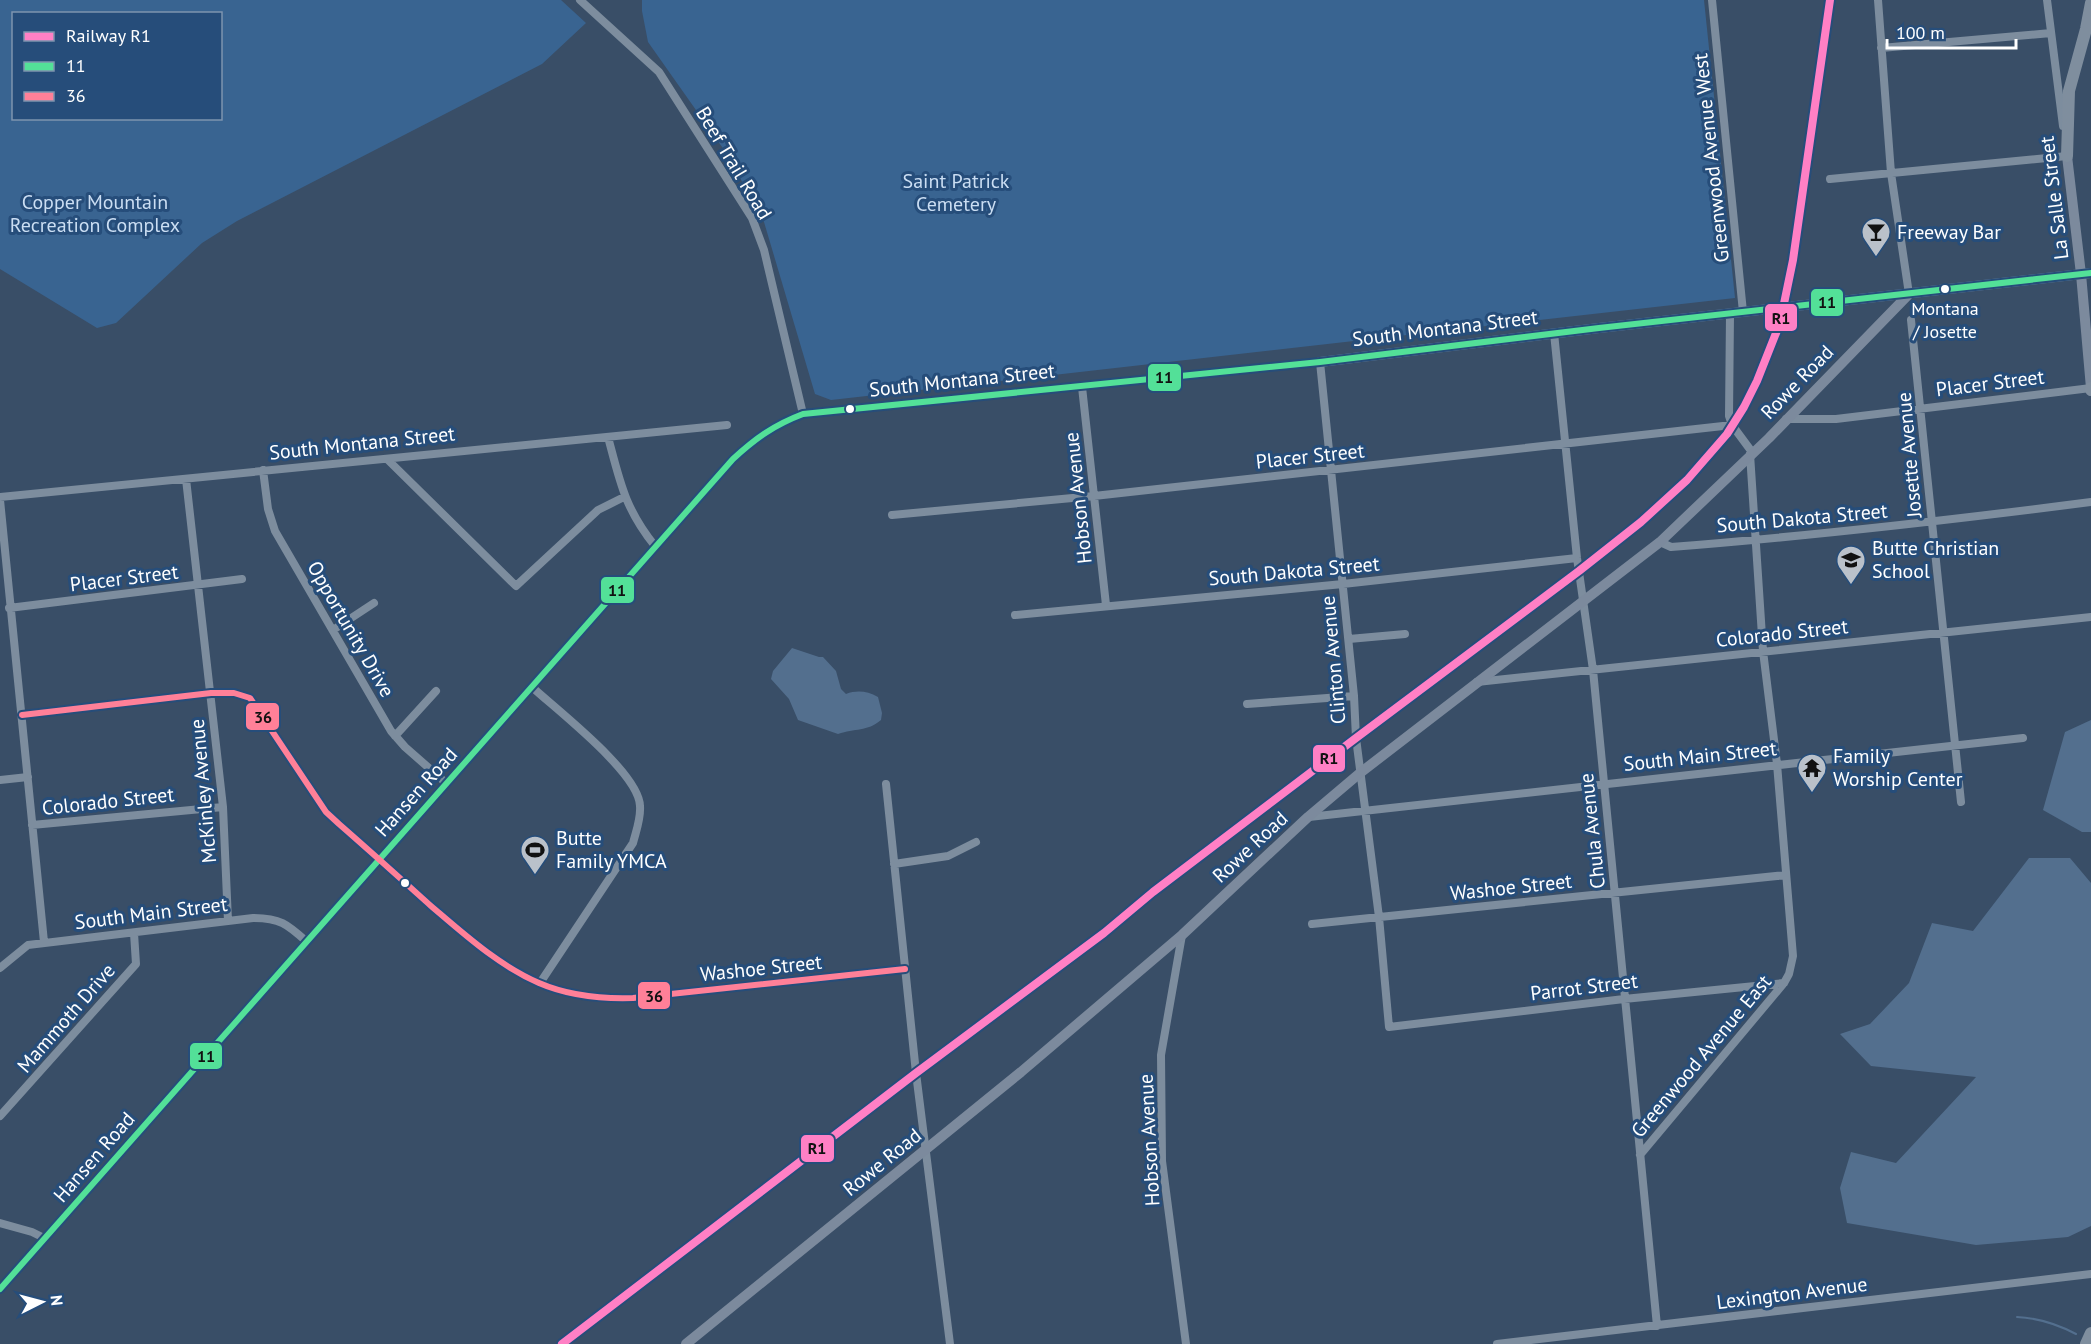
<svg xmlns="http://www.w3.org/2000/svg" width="2091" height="1344" font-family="'PT Sans',sans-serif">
<rect width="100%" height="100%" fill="#394e67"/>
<path fill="#396491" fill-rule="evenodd" d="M0,0H561L586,23L542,64L237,221L202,243L116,323L97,328L0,269ZM14,14H220V118H14Z
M642,0H1704L1735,298L831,400L815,394L764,222L727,154L648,42L642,11Z"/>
<path fill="#536f8e" d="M792,648L819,657H823L836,671L841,689L846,694C857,690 867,691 878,697L882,713L881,720C867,732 855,728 838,734L798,720L789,699L771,679L773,671Z
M2091,720V832H2082L2043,810L2065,732Z
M2029,858H2070L2091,883V1226L2068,1237L1976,1245L1847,1223L1840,1188L1851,1152L1896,1163L1976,1077L1871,1066L1840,1034L1870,1024L1909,983L1932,923L1973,931Z"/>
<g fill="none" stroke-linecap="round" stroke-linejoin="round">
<path stroke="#536f8e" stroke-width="2" d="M2017,1317C2039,1318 2057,1324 2076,1334"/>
<path stroke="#7d8d9e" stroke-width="8" d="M580,0L659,72L752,218L764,250L803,414
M1712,0L1743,312
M1878,0L1891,173L1909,294
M2047,0L2063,126
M1881,48L2051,33
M1830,179L2067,156V151
M1730,314L1729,416L1732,425L1752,452
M1911,320L1961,802
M1554,333L1577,558L1593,670L1657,1326
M1082,387L1106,605
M1786,419H1836L2091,388V392
M608,437C620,482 625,509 655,546
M387,459L516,586L598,510L624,497
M263,470L268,509L275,531L391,731L405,747L446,783
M186,479L223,807L228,921
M0,497L727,425
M0,500L44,942
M892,515L1094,496L1732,425
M1660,542L1671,547C1811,536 1951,520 2091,502
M9,608L242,579
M1015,615L1343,584L1577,558
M333,630L374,603
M1349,639L1405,634
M1477,682L2091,617
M532,687C558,711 639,773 640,806C641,819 636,831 633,843L540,983
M1247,704L1354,696
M22,715L211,693H234L250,698L326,812L339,824C370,851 401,879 431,906C465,935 498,965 539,983C569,996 601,999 633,998L905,969
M395,736L436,691
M0,780L28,777
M886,784L916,1073L950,1344
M1309,817L2023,738
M32,825L223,807
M894,864L948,856L976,842
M1312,924L1786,875
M1182,935L1161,1055L1162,1161L1186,1344
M0,968L28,945L253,918C280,918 287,924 306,941
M0,1116L136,964L134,933
M1640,1155L1784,983L1789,974L1793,956L1777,764L1763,651L1750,454
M0,1223L32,1232L44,1238
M0,1289L733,459C756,438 774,425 803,414L1320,362L1354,696L1356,738L1379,917L1389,1027L1624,999L1784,983
M1497,1344L2091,1274"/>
<path stroke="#7c8a9d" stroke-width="10" d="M2067,156L2081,274L2091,388
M1320,362L1599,328L2091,273
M686,1344L1021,1072L1182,935L1308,817L1360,773L1660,542L1769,438L1909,294"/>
<path stroke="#7f8e9e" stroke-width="12" d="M2067,156L2069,91L2086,29L2091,3
M2091,388V390
M2086,1344L2091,1333"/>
<g stroke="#264d7a" stroke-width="10">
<path id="bus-1" d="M0,1289L733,459C756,438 774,425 803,414L1320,362L1599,328L2091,273"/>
</g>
<g stroke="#264d7a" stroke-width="10">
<path id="bus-2" d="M22,715L211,693H234L250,698L326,812L339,824C370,851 401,879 431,906C465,935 498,965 539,983C569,996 601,999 633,998L905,969"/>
</g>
<use href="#bus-1" stroke="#53e098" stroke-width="6"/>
<use href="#bus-2" stroke="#ff8098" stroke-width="6"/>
<g stroke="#264d7a" stroke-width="12">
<path id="rail-1" d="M562,1344L916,1073L1104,933L1153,892L1356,738L1579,571L1641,522L1687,480L1727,434L1744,407L1757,381L1780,323L1793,260L1830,0"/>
</g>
<use href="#rail-1" stroke="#ff80c5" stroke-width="8"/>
</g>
<defs>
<g id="bar-pin" transform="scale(1.5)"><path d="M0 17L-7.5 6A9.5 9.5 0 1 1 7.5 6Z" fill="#bac1ca" stroke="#264d7a"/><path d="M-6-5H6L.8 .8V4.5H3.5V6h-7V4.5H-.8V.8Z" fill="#111"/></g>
<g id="school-pin" transform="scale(1.5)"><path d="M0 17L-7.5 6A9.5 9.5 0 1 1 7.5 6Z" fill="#bac1ca" stroke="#264d7a"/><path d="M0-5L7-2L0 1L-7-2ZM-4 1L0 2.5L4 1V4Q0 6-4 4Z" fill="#111"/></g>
<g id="temple-pin" transform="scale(1.5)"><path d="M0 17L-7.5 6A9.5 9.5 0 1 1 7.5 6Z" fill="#bac1ca" stroke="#264d7a"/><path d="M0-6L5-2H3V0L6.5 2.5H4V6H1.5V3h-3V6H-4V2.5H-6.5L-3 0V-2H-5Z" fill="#111"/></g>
<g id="stadium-pin" transform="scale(1.5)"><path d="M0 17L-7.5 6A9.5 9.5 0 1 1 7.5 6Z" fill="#bac1ca" stroke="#264d7a"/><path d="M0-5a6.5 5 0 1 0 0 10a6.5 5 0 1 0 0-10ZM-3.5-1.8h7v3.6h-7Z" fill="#111"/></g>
</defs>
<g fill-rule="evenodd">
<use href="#bar-pin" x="1876" y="232"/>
<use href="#school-pin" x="1851" y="560"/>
<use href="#temple-pin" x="1812" y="768"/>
<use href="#stadium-pin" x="535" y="850"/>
</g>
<g fill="#fff" stroke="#264d7a" stroke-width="2">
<circle cx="1945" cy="289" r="5"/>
<circle cx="850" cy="409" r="5"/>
<circle cx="405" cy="883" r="5"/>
</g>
<g text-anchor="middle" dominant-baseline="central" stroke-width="6" stroke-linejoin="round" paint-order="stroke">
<g font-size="18" fill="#fff" stroke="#264d7a">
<text x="1945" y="308">Montana<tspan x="1945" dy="23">/ Josette</tspan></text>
</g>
<g font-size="20" fill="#fff" stroke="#264d7a">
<text transform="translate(1711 158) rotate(-96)">Greenwood Avenue West</text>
<text transform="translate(734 163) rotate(59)">Beef Trail Road</text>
<text transform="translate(2054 198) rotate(-97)">La Salle Street</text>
<text transform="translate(1445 328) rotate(-7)">South Montana Street</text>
<text transform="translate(962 380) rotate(-6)">South Montana Street</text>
<text transform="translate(1797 382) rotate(-46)">Rowe Road</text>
<text transform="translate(1990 383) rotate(-7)">Placer Street</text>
<text transform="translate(362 443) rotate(-6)">South Montana Street</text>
<text transform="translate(1909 455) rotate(-95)">Josette Avenue</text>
<text transform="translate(1310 456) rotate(-6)">Placer Street</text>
<text transform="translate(1078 498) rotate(-96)">Hobson Avenue</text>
<text transform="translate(1802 518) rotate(-5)">South Dakota Street</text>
<text transform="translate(1294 571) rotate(-5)">South Dakota Street</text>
<text transform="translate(124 578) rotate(-7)">Placer Street</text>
<text transform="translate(351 629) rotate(60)">Opportunity Drive</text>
<text transform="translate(1782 633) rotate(-6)">Colorado Street</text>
<text transform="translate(1333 660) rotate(-95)">Clinton Avenue</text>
<text transform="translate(1700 756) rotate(-6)">South Main Street</text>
<text transform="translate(203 791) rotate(-95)">McKinley Avenue</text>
<text transform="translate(416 792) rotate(-48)">Hansen Road</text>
<text transform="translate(108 801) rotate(-6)">Colorado Street</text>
<text transform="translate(1592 831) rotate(-96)">Chula Avenue</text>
<text transform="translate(1250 847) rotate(-43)">Rowe Road</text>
<text transform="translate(1511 887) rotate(-6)">Washoe Street</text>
<text transform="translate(151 913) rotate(-7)">South Main Street</text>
<text transform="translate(761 968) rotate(-6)">Washoe Street</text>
<text transform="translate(1584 987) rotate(-7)">Parrot Street</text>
<text transform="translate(66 1018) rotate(-49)">Mammoth Drive</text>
<text transform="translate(1701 1056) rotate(-50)">Greenwood Avenue East</text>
<text transform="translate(1149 1140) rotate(-93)">Hobson Avenue</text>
<text transform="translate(94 1157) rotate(-49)">Hansen Road</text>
<text transform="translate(882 1162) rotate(-39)">Rowe Road</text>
<text transform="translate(1792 1293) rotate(-7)">Lexington Avenue</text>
</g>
<g font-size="20" fill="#cbdef3" stroke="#264d7a">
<text x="956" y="181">Saint Patrick<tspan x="956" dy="23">Cemetery</tspan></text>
<text x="95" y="202">Copper Mountain<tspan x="95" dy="23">Recreation Complex</tspan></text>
</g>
<g font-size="20" fill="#fff" stroke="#264d7a" text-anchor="start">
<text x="1897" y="232">Freeway Bar</text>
<text x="1872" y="548">Butte Christian<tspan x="1872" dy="23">School</tspan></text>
<text x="1833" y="756">Family<tspan x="1833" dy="23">Worship Center</tspan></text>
<text x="556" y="838">Butte<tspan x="556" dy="23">Family YMCA</tspan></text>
</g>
</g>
<g stroke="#264d7a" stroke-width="2">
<rect x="1810" y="288" width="34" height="29" rx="6" fill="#53e098"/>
<rect x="1764" y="303" width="34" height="29" rx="6" fill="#ff80c5"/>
<rect x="1147" y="363" width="35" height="29" rx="6" fill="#53e098"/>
<rect x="600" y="576" width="35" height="28" rx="6" fill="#53e098"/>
<rect x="245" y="702" width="35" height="29" rx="6" fill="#ff8098"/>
<rect x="1312" y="744" width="34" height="29" rx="6" fill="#ff80c5"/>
<rect x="637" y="981" width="34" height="29" rx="6" fill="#ff8098"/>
<rect x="189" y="1042" width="34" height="28" rx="6" fill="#53e098"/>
<rect x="800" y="1134" width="35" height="29" rx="6" fill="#ff80c5"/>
</g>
<g font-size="16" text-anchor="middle" font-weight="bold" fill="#111">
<text x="1827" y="308">11</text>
<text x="1781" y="324">R1</text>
<text x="1164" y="383">11</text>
<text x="617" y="596">11</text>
<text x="263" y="723">36</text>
<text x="1329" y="764">R1</text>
<text x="654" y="1002">36</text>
<text x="206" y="1062">11</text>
<text x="817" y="1154">R1</text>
</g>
<rect x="12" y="12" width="210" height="108" fill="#264d7a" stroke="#7d94af" stroke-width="1.5"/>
<rect x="24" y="32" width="30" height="9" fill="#ff80c5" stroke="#7d94af" stroke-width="1.5"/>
<text x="66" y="42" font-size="18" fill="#ffffff">Railway R1</text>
<rect x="24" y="62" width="30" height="9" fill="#53e098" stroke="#7d94af" stroke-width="1.5"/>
<text x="66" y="72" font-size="18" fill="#ffffff">11</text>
<rect x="24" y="92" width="30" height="9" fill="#ff8098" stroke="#7d94af" stroke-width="1.5"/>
<text x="66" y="102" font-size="18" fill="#ffffff">36</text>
<g transform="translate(42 1302) rotate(84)" stroke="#264d7a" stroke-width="4.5" paint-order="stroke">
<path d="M0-4.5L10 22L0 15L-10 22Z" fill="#ffffff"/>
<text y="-9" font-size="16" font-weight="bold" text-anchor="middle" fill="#ffffff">N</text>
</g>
<path d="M1887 39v9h129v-9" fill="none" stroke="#ffffff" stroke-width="3"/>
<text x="1896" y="39" font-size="18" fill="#ffffff" stroke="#264d7a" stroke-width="4.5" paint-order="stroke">100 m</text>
</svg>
